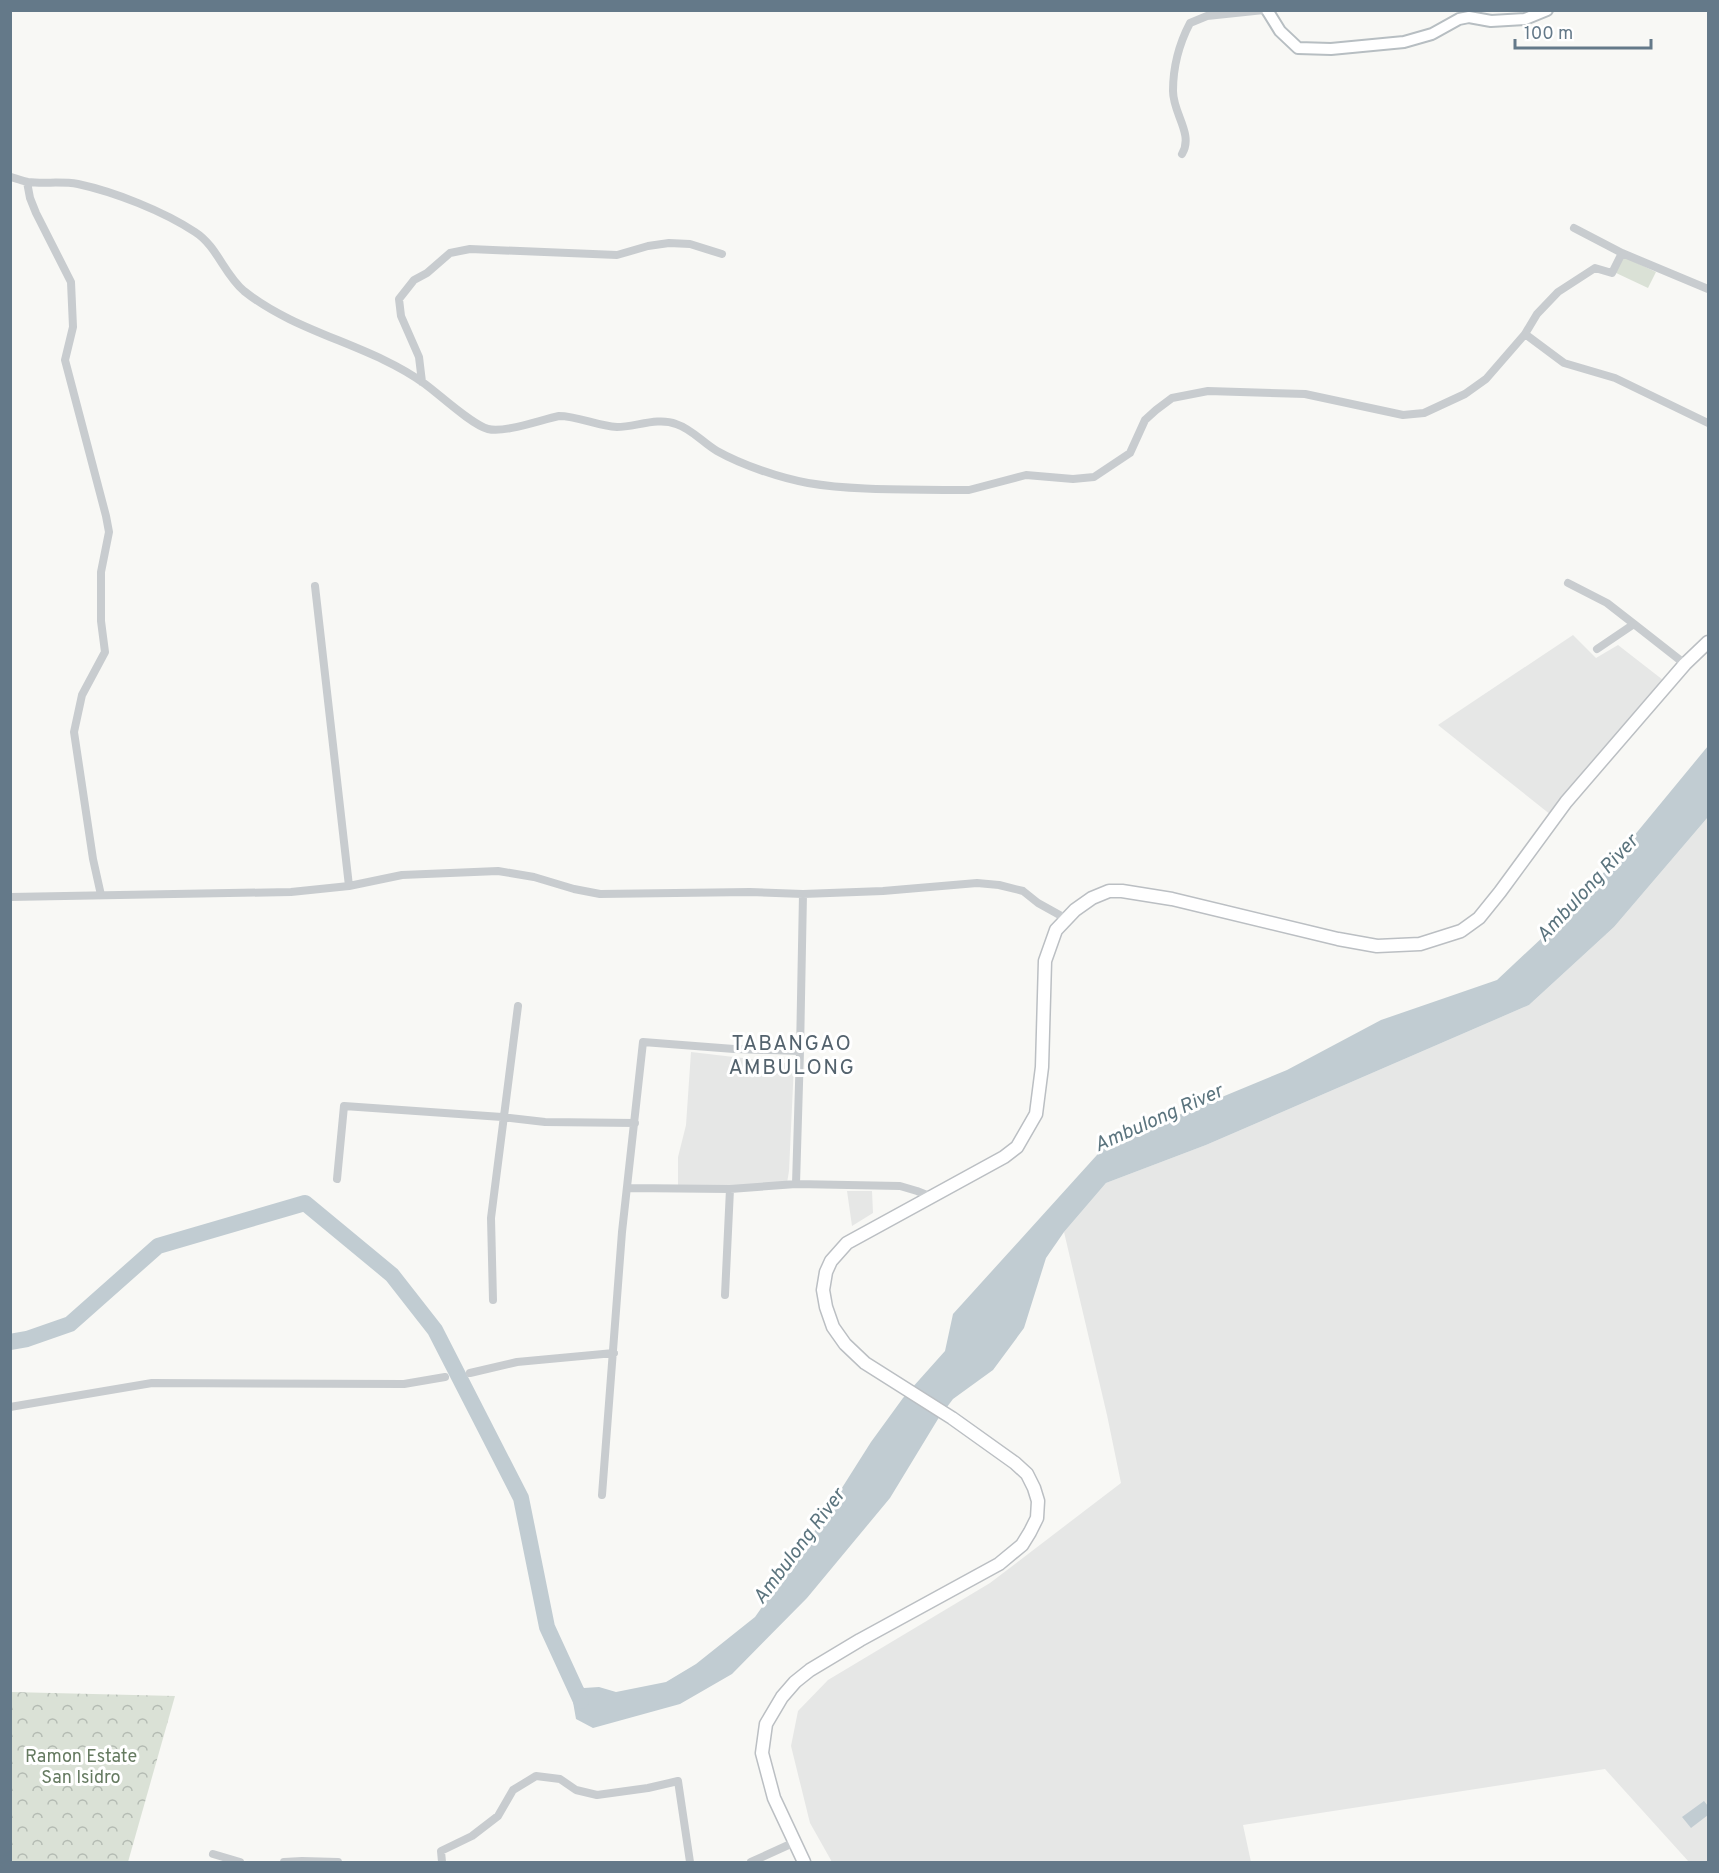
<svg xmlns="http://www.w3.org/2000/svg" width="1719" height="1873" font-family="Overpass,sans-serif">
<defs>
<pattern id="forest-crowns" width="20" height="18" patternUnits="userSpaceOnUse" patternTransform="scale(1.5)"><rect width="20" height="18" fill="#dae1d6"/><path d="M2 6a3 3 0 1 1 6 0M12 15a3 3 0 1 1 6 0" fill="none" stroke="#b4bbb3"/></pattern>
</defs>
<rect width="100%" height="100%" fill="#f8f8f5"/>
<path fill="#e6e7e6" d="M1573,635L1596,658L1618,645L1663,680L1551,815L1438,725Z
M1708,817V1862H1689L1605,1769L1243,1825L1251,1862H832L810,1823L791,1746L798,1711L828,1680L990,1583L1121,1483L1107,1415L1064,1232L1106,1183L1206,1145L1529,1005L1614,927Z
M691,1052L794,1064L789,1171L787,1183L678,1188V1157L686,1125Z
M847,1191H872L873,1213L852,1226Z"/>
<path fill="#dae1d6" d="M1622,256L1656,272L1648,288L1614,272Z"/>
<path fill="url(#forest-crowns)" d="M11,1692L175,1696L128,1862H11Z"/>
<path fill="#c1ccd2" d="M1708,746V817L1614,927L1529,1005L1206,1145L1106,1183L1064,1232L1046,1258L1024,1328L993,1370L953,1399L938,1419L890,1498L807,1598L732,1674L680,1704L593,1728L576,1719L570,1685L573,1681L584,1688L599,1687L616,1692L666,1682L696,1664L755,1617L802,1551L871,1442L903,1398L945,1351L953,1314L1106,1145L1287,1070L1381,1020L1497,980L1577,905Z
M1704,1801L1708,1806V1815L1691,1828L1682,1817Z"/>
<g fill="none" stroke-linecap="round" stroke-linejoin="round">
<path stroke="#c1ccd2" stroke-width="16" d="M10,1342L27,1339L70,1324L158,1246L305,1203L392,1275L435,1330L521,1498L547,1627L581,1701"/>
<g stroke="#b7bec2" stroke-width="14">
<path id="secondary" d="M1267,10L1280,31L1298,48L1331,49L1404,42L1432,34L1459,19L1469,17L1491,21L1525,19L1547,10"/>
</g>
<g stroke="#bbbfc3" stroke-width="15">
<path id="primary" d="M804,1862L774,1798L762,1753L766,1724L782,1697L795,1682L810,1670L860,1640L999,1564L1022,1545L1030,1532L1037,1518L1038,1501L1034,1488L1027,1474L1015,1463L952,1418L865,1363L845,1344L833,1327L826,1307L823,1290L826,1272L831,1261L847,1243L1004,1157L1017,1147L1036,1114L1042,1067L1045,961L1056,930L1075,910L1092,898L1109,891H1122L1172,899L1338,939L1377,946L1420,944L1461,931L1479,918L1500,892L1566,802L1685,664L1708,642"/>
</g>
<path stroke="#c8cccf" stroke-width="8" d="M1182,154C1194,134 1173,114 1173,91C1173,67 1179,44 1190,23L1207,16L1264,10
M10,177C16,178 22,181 28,182C44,184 61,181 78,184C115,192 163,211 195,232C217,246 224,274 244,291C298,334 370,344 425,384C440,395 472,425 488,429C505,433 540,420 559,416C578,416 597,426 617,427C635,427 658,417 676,424C692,429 703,443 717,451C742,465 780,478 808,483C856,491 909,489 958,490H969L1026,475L1073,479L1094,477L1130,453L1145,420L1156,410L1172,398L1208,391L1305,394L1403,415L1424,413L1465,394L1486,379L1525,334L1537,314L1558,292L1595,268L1612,273L1622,253L1708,289
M27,182L30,198L36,213L71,282L73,327L65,360L106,516L109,532L101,572V621L105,652L82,695L74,732L93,859L101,895
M1574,228L1622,253
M1525,334L1564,363L1615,378L1708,423
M422,382L419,357L401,316L399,299L414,280L427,273L450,253L470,249L617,255L648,246L669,243L690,244L722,254
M1568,583L1607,603L1634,624
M315,586L349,886
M1597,649L1634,624L1685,664
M10,897L291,892L349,886L402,875L498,871L534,877L574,889L600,894L750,892L803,894L883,891L977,883L999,885L1023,891L1038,903L1065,918
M337,1179L344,1106L502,1117L545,1122L635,1123
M796,1184L800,1051
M627,1188L730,1189L796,1184L900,1186L917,1191L932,1197
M725,1295L730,1189
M493,1300L491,1218L518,1006
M470,1373L517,1362L614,1353
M10,1407L152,1383L404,1384L445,1377
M602,1495L622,1232L643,1042L734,1049L800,1051L803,894
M213,1854L240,1862
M284,1862L302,1861L338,1862
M442,1862L441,1851L472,1836L498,1816L513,1790L536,1776L560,1779L576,1790L597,1795L648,1788L678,1781L690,1862
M751,1862L795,1842"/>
<use href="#secondary" stroke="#fff" stroke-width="10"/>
<use href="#primary" stroke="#fff" stroke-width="12"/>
</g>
<g text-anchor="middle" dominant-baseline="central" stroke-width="6" stroke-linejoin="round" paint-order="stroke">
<g font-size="18" fill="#657a60" stroke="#fff">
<text x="81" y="1757">Ramon Estate<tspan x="81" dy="21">San Isidro</tspan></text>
</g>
<g font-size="20" font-style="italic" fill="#5b747e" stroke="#fff">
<text transform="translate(1588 889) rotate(-47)">Ambulong River</text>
<text transform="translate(1159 1119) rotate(-24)">Ambulong River</text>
<text transform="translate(800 1547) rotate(-53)">Ambulong River</text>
</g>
<g font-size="21" letter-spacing="1.5" fill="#53626d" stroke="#fff">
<text x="792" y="1044">TABANGAO<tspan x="792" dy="24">AMBULONG</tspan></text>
</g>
</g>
<rect width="1719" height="1873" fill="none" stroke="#647989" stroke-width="24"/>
<path d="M1515 39v9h136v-9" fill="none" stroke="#647989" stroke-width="3"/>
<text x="1524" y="39" font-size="18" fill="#647989" stroke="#ffffff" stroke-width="4.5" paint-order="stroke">100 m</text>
</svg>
